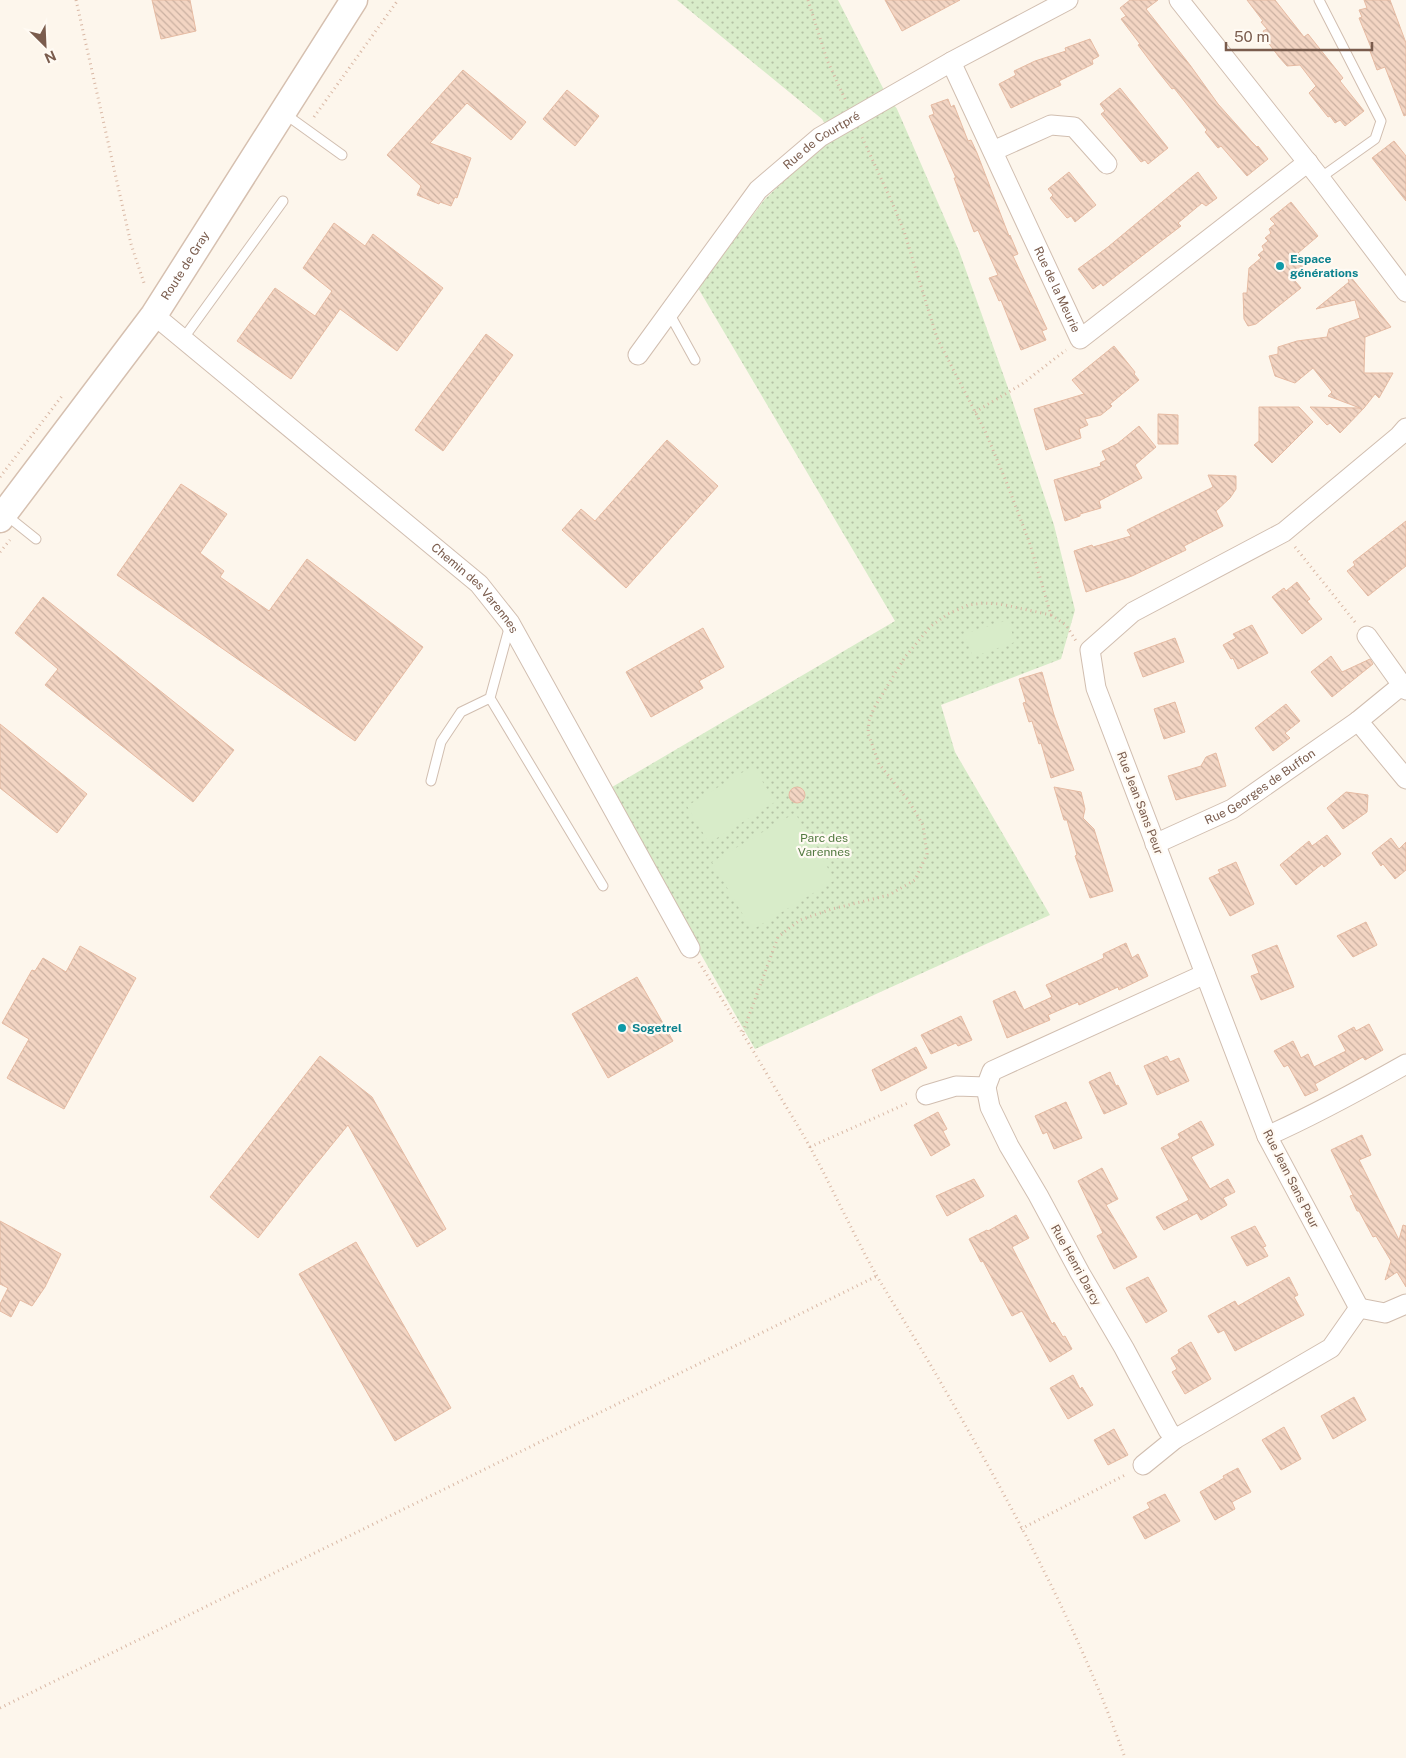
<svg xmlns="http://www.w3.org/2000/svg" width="1406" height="1758" font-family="'Public Sans',sans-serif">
<defs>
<pattern id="park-dots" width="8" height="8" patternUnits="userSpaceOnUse" patternTransform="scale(1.25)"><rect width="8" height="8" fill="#d8ecc9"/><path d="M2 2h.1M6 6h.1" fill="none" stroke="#b4c2a5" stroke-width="1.8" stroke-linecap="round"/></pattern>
<pattern id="building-back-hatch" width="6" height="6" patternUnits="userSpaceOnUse" patternTransform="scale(1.25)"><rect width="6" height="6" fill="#f3d5c3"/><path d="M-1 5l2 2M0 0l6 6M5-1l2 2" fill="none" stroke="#cab0a1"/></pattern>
</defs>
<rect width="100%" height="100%" fill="#fdf6ec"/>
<path fill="url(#park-dots)" d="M677,0H838L885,92L897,109L959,251L1007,385L1054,525L1075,610L1061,659L941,705L955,752L1050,915L755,1049L607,790L895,621L698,288L765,199L832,136L822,119Z"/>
<path fill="#d8ecc9" d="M1008,620L1015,642L973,657L964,634Z
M753,766L775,802L709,843L687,806Z
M795,813L835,880L752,930L712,862Z"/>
<path fill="url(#building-back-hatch)" stroke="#e6bba3" d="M152,0H190L196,31L161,39Z
M885,0H960L902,31Z
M1130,0H1158L1146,9L1190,65L1218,104L1251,141L1257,147L1258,146L1268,159L1247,176L1221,146L1218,148L1205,132L1207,130L1174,88L1172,89L1156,69L1138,45L1140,44L1121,19L1126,16L1120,8Z
M1247,0H1275L1304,37L1308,34L1343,78L1340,81L1364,111L1345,126L1340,120L1335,123L1330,116L1328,117L1309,93L1316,86L1300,65L1287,66L1279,57L1267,41L1268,39L1263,31L1267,29L1261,22L1263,21Z
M1364,0H1390L1406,43V115L1404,116L1385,67L1377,70L1370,51L1372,50L1359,18L1362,17L1359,10L1367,8Z
M1090,39L1099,56L1092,60L1093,64L1059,81L1061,85L1011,108L999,84L1016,75L1014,71L1035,61L1066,51L1065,48Z
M463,70L526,122L511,140L467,103L430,143L471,158L457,198L455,197L451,206L440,202L439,204L417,195L421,186L387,155Z
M1120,88L1168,148L1148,164L1145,160L1141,162L1101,114L1105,111L1100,104Z
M567,90L599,116L575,146L543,119Z
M948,99L951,107L954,105L968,141L971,140L977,153L1009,236L1010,235L1018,254L1013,256L1047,329L1042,331L1046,340L1021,350L1001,300L999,301L989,278L998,275L978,230L974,232L954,178H956L929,116L934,114L931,105Z
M1394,141L1406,156V201L1372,158Z
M1069,172L1096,205L1075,222L1071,216L1067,218L1050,198L1053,195L1048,189Z
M1198,172L1217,198L1206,206L1202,203L1178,223L1181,226L1160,242L1103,286L1101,283L1093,289L1078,269L1108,247Z
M1291,202L1318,236L1298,253L1307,263L1296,272L1300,277L1295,281L1301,288L1256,324L1248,326L1244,319L1243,293H1247L1249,268L1261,258L1258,255L1264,250L1262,246L1268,241L1265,238L1271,233L1269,229L1275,224L1270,219Z
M334,223L365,246L373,234L443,288L397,351L340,309L291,379L237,341L275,288L315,316L332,291L303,268Z
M1346,271L1391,327L1365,337L1364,373H1393L1379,398L1375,394L1364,408L1340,433L1330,423L1327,425L1310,407L1360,408L1328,396L1332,392L1313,368L1295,383L1275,376L1269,356L1278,354V347L1297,341L1327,337L1329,329L1360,318L1355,300L1316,309L1349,282Z
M486,334L513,355L443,451L415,430Z
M1114,346L1135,372L1134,374L1139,380L1110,404L1112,406L1101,415L1085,419L1088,425L1079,429L1081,438L1046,450L1034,409L1084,394L1072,380Z
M1259,407H1299L1313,422L1272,463L1254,445L1259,441Z
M1158,414L1178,415V444H1158Z
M1139,426L1156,447L1135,465L1142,478L1099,501L1101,508L1080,514V516L1065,521L1054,480L1101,466L1100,463L1106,460L1102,451L1117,444Z
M667,440L718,486L626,588L562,530L581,509L595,521Z
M1208,475L1236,476V489L1230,498L1216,511L1223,526L1184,546L1186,550L1132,576L1086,592L1074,551L1092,545L1093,547L1131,536L1127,530L1213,487Z
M181,484L227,514L200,553L224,571L220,577L269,611L307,559L423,647L355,741L117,575Z
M1406,521V566L1368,596L1347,571L1355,565L1353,562Z
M1297,582L1310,599L1307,601L1322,619L1302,634L1272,597L1284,588L1286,591Z
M43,597L234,750L193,802L45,685L58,669L15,633Z
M1252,625L1268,653L1238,669L1233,658L1231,659L1223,645L1236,638L1233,634Z
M703,628L724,667L699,681L703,688L651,717L626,672Z
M1175,638L1184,662L1143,677L1134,653Z
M1331,656L1342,672L1370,659L1373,664L1332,697L1311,672Z
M1042,672L1054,715L1074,770L1051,778L1041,743L1039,744L1032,721L1029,722L1023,703L1026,702L1019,679Z
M1175,702L1185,732L1164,739L1154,709Z
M1286,704L1300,721L1285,733L1290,738L1273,751L1255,728Z
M0,724L87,794L57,833L0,788Z
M1216,753L1226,786L1176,800L1168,776L1201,766L1206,757Z
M789 795a8 8 0 1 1 16 0a8 8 0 1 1-16 0Z
M1054,787L1081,792L1085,809L1083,818L1094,829L1113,891L1090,898L1075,856L1077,855L1067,820H1064Z
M1346,792L1368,795L1367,812L1343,829L1327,808Z
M1327,835L1341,854L1324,867L1322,864L1296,885L1280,865L1309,841L1312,846Z
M1391,838L1399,849L1406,842V870L1395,879L1383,864L1381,866L1372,853Z
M1236,862L1254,904L1230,916L1209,878L1220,873L1218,870Z
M1366,922L1377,945L1353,957L1337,936Z
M1126,943L1132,958L1138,954L1148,976L1119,990L1118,987L1079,1005L1078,1002L1048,1015L1050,1020L1007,1038L993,1001L1015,991L1024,1010L1052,997L1046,985L1104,958L1103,954Z
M1277,945L1294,987L1261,1000L1251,976L1259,973L1252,955Z
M80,946L136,978L64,1109L7,1078L29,1039L2,1023L32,970L35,971L43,958L66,972Z
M637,977L673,1041L608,1078L572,1014Z
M961,1016L972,1040L958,1046L956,1043L931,1054L921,1035Z
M1369,1024L1383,1050L1365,1060L1363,1057L1315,1084L1318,1090L1305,1096L1288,1065L1284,1067L1274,1051L1293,1041L1301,1058L1308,1054L1314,1067L1346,1051L1338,1036L1354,1027L1356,1031Z
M916,1047L927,1068L881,1091L872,1070Z
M320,1056L372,1097L446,1229L417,1247L348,1125L304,1179L258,1238L210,1197Z
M1167,1056L1170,1062L1179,1058L1189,1081L1157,1095L1144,1066Z
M1110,1072L1116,1086L1118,1085L1127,1104L1104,1114L1089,1082Z
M1066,1102L1082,1138L1054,1149L1047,1132L1043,1134L1035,1116Z
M938,1112L947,1129L943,1131L950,1145L931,1156L914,1125Z
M1201,1121L1214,1145L1191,1157L1210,1189L1228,1179L1235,1192L1223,1198L1227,1205L1201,1220L1197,1213L1164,1230L1156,1217L1189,1200L1161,1148L1180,1138L1178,1134Z
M1362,1135L1371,1155L1359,1160L1399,1240L1403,1225L1406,1226V1287L1397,1272L1385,1280L1391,1261L1376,1236L1373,1237L1359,1211H1357L1350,1196L1353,1195L1331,1150Z
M1102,1168L1118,1199L1106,1205L1137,1257L1114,1269L1097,1236L1103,1233L1078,1181Z
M974,1179L984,1196L947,1216L936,1196Z
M1016,1215L1029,1238L1012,1247L1052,1324L1054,1322L1063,1337L1065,1336L1072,1349L1050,1362L1022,1311L1012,1316L983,1261L981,1262L969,1239L987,1230L988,1231Z
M0,1221L61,1254L45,1287L32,1306L20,1300L11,1317L0,1311V1304L8,1288L0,1284Z
M1255,1226L1266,1246L1263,1247L1268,1256L1247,1266L1231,1237Z
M356,1242L451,1408L395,1441L299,1274Z
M1148,1277L1167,1311L1146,1323L1126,1288Z
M1289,1277L1298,1295L1294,1297L1304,1315L1235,1351L1224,1330L1218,1333L1208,1316L1235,1301L1238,1306Z
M1191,1342L1211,1379L1185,1394L1172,1372L1177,1369L1171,1358L1179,1353L1178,1350Z
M1073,1375L1080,1389L1082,1387L1093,1405L1068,1419L1050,1388Z
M1354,1397L1366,1420L1333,1439L1321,1416Z
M1284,1427L1301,1459L1281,1470L1262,1440Z
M1114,1429L1128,1455L1108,1465L1094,1440Z
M1238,1468L1251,1492L1232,1502L1235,1509L1215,1520L1200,1492L1224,1478L1223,1476Z
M1165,1494L1180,1521L1145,1539L1133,1517L1150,1508L1147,1503Z"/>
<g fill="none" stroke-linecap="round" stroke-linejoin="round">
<g stroke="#d1beb0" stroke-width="11">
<path id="lane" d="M1319,0L1381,121L1375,139L1320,178
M285,114L342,155
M669,313L695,360
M183,339L283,201
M6,515L36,539
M490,698L603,886
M431,781L441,742L461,712L490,698L510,625"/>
</g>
<g stroke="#d1beb0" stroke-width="21">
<g id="street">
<path d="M1179,0L1320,178L1406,292"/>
<path id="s1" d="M951,62L1080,339L1308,162"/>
<path d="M993,151L1051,125L1074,127L1107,164"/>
<path id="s2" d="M154,315L479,584L510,623L690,948"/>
<path id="s3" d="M638,355L758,190L820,137L951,62L1068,0"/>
<path d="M1367,636L1402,685"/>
<path d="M1406,690L1402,685L1358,721L1406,779"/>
<path id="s4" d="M1155,844L1232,809L1358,721"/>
<path d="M926,1095L956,1086L986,1087"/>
<path d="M1267,1136C1315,1115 1360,1090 1406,1064"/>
<path d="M1359,1308L1267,1136L1096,688L1090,650L1133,612L1284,532L1399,436L1406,428"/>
<path d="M1359,1308L1385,1313L1406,1304"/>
<path d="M1175,1439L1168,1430L1124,1348L1080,1273L1038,1195L1009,1146L990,1107L986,1087L992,1071L1205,974"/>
<path d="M1143,1465L1175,1439L1331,1348L1359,1308"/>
</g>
</g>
<g stroke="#d6c0b0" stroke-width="29">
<g id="secondary">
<path id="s5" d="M0,519L154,315L354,0"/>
</g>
</g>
<path stroke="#d9b8a5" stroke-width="3" stroke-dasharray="1 4" stroke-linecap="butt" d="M76,0L131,244L145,286
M808,0L827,60L846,101
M314,117L398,0
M975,412L1022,384L1066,350
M0,477L62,396
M1295,547L1355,622
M0,552L10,540
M1051,615L1066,625L1076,641
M699,962C727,1007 754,1052 781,1098C791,1115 802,1132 811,1149C834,1191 854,1236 878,1278C899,1313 921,1348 941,1383C1011,1504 1078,1626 1125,1758
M743,1032L778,937L800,920L832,909L889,895L915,880L927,854L923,825L908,800L879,764L868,733L869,721L874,708L905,657L931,626L948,614L968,605L984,603L1000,604L1051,615L1030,544L1006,481L985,431L937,338L904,231L891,200L861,135
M810,1147L910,1102
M1021,1529L1127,1474
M0,1708L877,1276"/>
<use href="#lane" stroke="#fff" stroke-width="9"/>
<use href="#street" stroke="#fff" stroke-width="19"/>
<use href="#secondary" stroke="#fff" stroke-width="26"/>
</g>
<g fill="#0f9aa8" stroke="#fffaf3" stroke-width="2">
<circle cx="1280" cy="266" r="5"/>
<circle cx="622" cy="1028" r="5"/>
</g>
<g text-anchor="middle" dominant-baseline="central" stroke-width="4.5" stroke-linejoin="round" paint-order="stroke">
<g font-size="12" fill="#7a5c4d" stroke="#fffaf3">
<text stroke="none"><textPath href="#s3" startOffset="285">Rue de Courtpré</textPath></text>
<text stroke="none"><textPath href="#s5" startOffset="314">Route de Gray</textPath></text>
<text stroke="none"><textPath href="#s1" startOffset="251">Rue de la Meurie</textPath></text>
<text stroke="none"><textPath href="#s2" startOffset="422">Chemin des Varennes</textPath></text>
<text stroke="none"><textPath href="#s4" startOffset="120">Rue Georges de Buffon</textPath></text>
<text transform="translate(1140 803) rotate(69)">Rue Jean Sans Peur</text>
<text transform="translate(1291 1179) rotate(63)">Rue Jean Sans Peur</text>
<text transform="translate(1076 1265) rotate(61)">Rue Henri Darcy</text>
</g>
<g font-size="12" font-weight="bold" fill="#0d838f" stroke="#fffaf3" text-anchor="start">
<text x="1290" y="259">Espace<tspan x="1290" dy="14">générations</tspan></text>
<text x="632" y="1028">Sogetrel</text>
</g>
<g font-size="12" fill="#537a41" stroke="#fffaf3">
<text x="824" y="838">Parc des<tspan x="824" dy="14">Varennes</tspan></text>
</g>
</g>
<g transform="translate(45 45) rotate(156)" stroke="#fffaf3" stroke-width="4" paint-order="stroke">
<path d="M0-4L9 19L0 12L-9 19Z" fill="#7a5c4d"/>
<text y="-8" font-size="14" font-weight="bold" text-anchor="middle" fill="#7a5c4d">N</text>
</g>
<path d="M1226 42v8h146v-8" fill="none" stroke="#7a5c4d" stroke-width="2.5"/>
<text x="1234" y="42" font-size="15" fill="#7a5c4d" stroke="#fffaf3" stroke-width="4" paint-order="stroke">50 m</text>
</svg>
